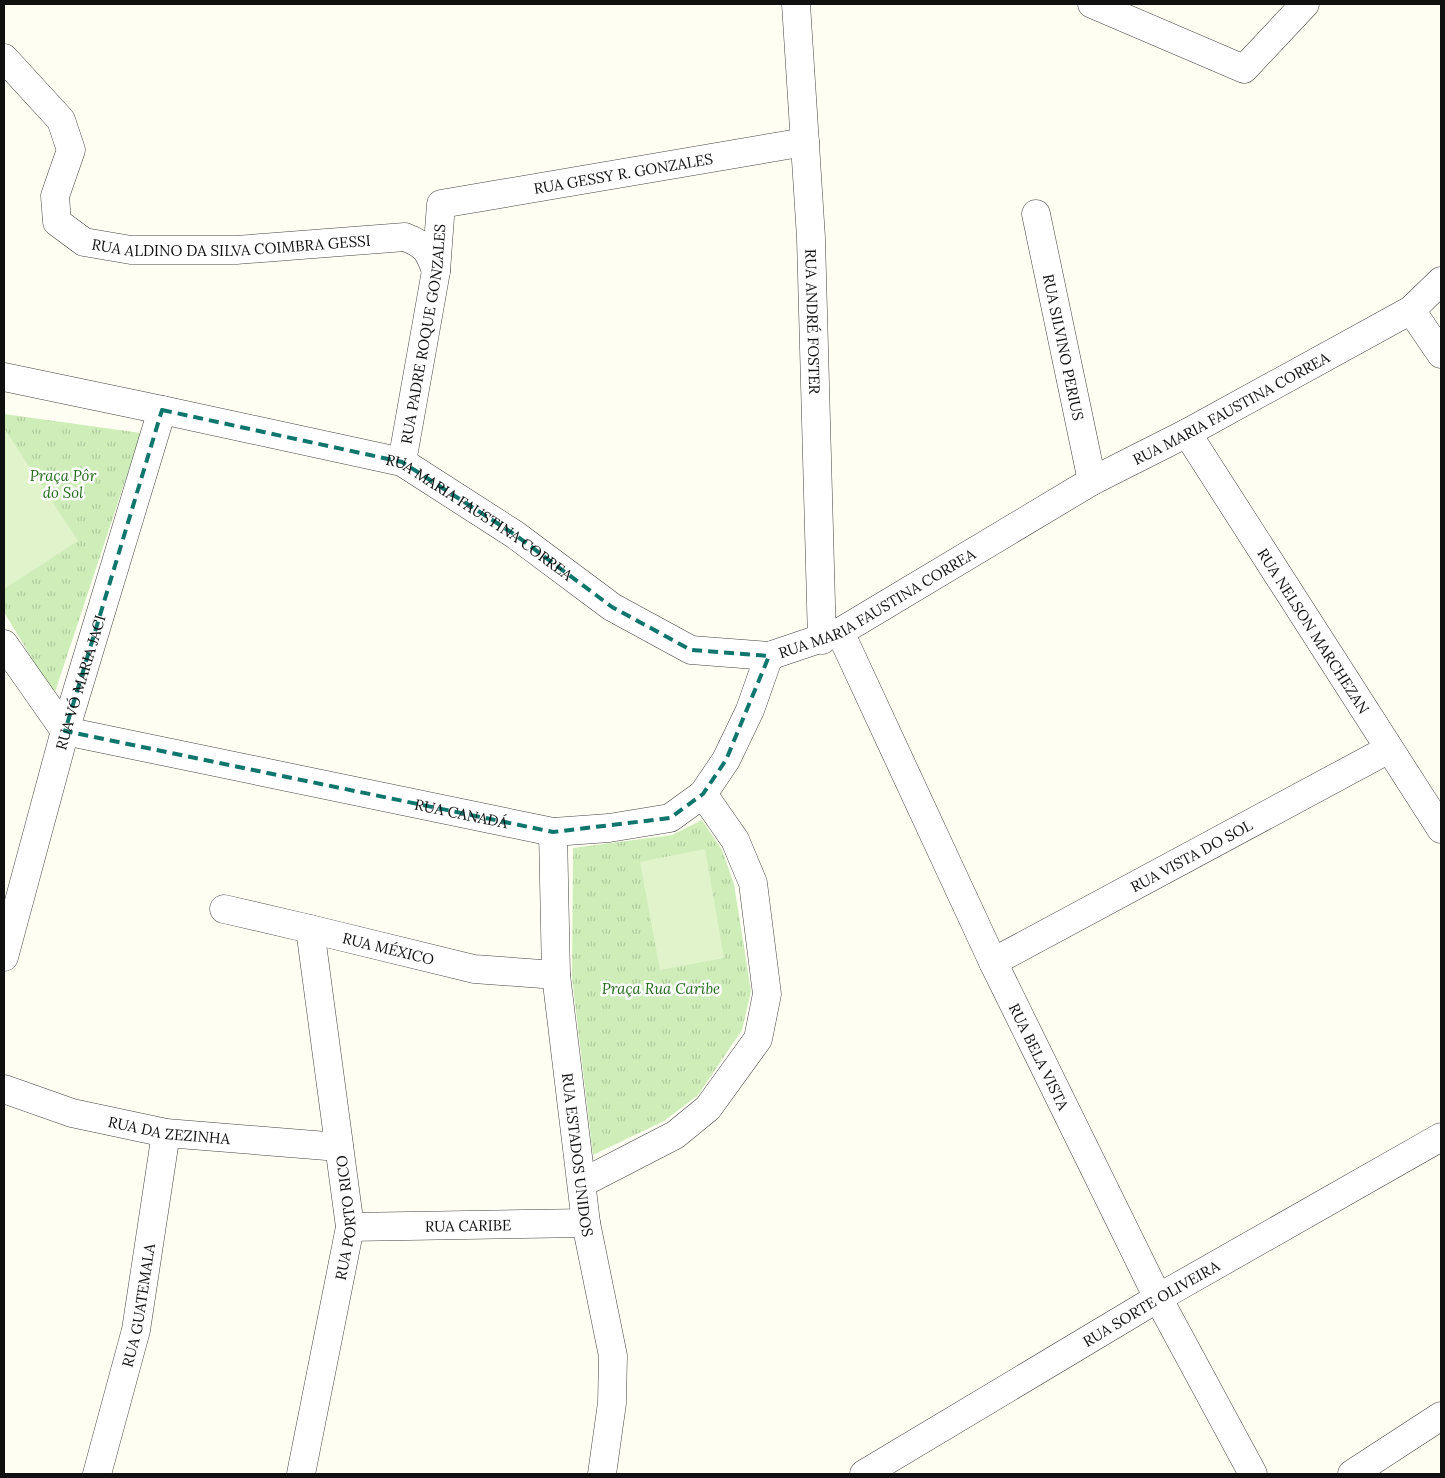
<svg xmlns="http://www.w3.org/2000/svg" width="1445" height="1478" font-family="Lora,serif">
<defs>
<pattern id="grass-tufts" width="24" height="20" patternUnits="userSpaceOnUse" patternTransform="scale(1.25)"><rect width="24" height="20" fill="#ceedb9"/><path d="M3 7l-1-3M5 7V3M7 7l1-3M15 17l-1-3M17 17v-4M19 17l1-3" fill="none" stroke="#b0ca9e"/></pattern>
</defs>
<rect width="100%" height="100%" fill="#fffef3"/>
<path fill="url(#grass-tufts)" d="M4,414L141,433L54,695L4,612Z
M702,820L722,850L734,884L751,991L742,1030L698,1095L664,1121L593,1155L572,977L573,848L672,835Z"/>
<path fill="#e1f3cb" d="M4,428L78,541L4,589V427Z
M705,849L724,958L660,970L640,862Z"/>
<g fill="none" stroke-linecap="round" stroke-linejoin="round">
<g stroke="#434343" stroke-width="29">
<g id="minor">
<path id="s1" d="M796,4L811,238L822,640"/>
<path d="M1092,4L1244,69L1305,4"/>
<path id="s2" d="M4,58L61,120L71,150L55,196L57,222L84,242L131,250H236L405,237C426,245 429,251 436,271"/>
<path id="s3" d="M1036,214L1092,481"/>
<path d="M1411,310L1441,354"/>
<path id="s4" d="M4,377L162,410L402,462L514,534L612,607L691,650L769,656L840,632L1092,481L1187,433L1411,310L1441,281"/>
<path id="s5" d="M1187,433L1441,829"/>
<path id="s6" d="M402,462L436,271L441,204L805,142"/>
<path id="s7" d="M840,632L993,962L1158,1298L1253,1474"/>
<path id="s8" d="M4,644L65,731L553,832L609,828L670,818L703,794L726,760L750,710L769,656"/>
<path id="s9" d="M553,832L556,975L586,1223L613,1356L612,1403L602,1474"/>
<path id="s10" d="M224,909L310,929L474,969L556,975"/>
<path id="s11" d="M4,957L65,731L162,410"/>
<path id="s12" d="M993,962L1389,749"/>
<path id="s13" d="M4,1089L72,1113L166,1133L339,1147"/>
<path d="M582,1183L675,1135L708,1108L758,1039L767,994L753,883L735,840L703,794"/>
<path id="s14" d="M350,1227L586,1223"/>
<path id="s15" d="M97,1474L136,1330L166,1133"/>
<path id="s16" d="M301,1474L350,1227L310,929"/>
<path id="s17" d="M864,1474L1158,1298L1441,1137"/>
<path d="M1352,1474L1441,1416"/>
</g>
</g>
<use href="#minor" stroke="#fff" stroke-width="28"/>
</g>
<path fill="none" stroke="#0f766e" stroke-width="4" stroke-dasharray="10 6" stroke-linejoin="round" d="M162,410L402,462L514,534L612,607L691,650L769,656L726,760L703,794L670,818L553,832L65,731Z"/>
<g text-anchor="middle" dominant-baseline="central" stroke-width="5" stroke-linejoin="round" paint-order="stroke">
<g font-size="15" fill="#101010" stroke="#fff">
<text stroke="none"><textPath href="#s6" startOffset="446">RUA GESSY R. GONZALES</textPath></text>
<text stroke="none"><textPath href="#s2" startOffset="372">RUA ALDINO DA SILVA COIMBRA GESSI</textPath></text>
<text stroke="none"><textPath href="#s1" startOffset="318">RUA ANDRÉ FOSTER</textPath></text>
<text stroke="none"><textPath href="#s6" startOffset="130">RUA PADRE ROQUE GONZALES</textPath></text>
<text stroke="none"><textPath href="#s3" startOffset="136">RUA SILVINO PERIUS</textPath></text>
<text stroke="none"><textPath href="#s4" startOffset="1356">RUA MARIA FAUSTINA CORREA</textPath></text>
<text stroke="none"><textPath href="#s4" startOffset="501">RUA MARIA FAUSTINA CORREA</textPath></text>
<text stroke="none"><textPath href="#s4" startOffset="951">RUA MARIA FAUSTINA CORREA</textPath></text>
<text stroke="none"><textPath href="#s5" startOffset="235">RUA NELSON MARCHEZAN</textPath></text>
<text stroke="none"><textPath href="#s11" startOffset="285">RUA VÓ MARIA JACI</textPath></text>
<text stroke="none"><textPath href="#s8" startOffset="511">RUA CANADÁ</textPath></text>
<text stroke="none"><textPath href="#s12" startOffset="225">RUA VISTA DO SOL</textPath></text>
<text stroke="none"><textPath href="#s10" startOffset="169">RUA MÉXICO</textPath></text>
<text stroke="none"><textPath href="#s7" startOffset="469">RUA BELA VISTA</textPath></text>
<text stroke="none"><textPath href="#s13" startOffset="171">RUA DA ZEZINHA</textPath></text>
<text stroke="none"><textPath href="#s9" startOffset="324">RUA ESTADOS UNIDOS</textPath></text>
<text stroke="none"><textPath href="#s16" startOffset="261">RUA PORTO RICO</textPath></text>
<text stroke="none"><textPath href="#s14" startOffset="118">RUA CARIBE</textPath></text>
<text stroke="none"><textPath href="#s17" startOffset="334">RUA SORTE OLIVEIRA</textPath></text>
<text stroke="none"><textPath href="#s15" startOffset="174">RUA GUATEMALA</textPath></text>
</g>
<g font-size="15" font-style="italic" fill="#236d1a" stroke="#fff">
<text x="63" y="475">Praça Pôr<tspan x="63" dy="17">do Sol</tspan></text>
<text x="661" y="988">Praça Rua Caribe</text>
</g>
</g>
<rect width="1445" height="1478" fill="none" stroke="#101010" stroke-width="10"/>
</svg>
